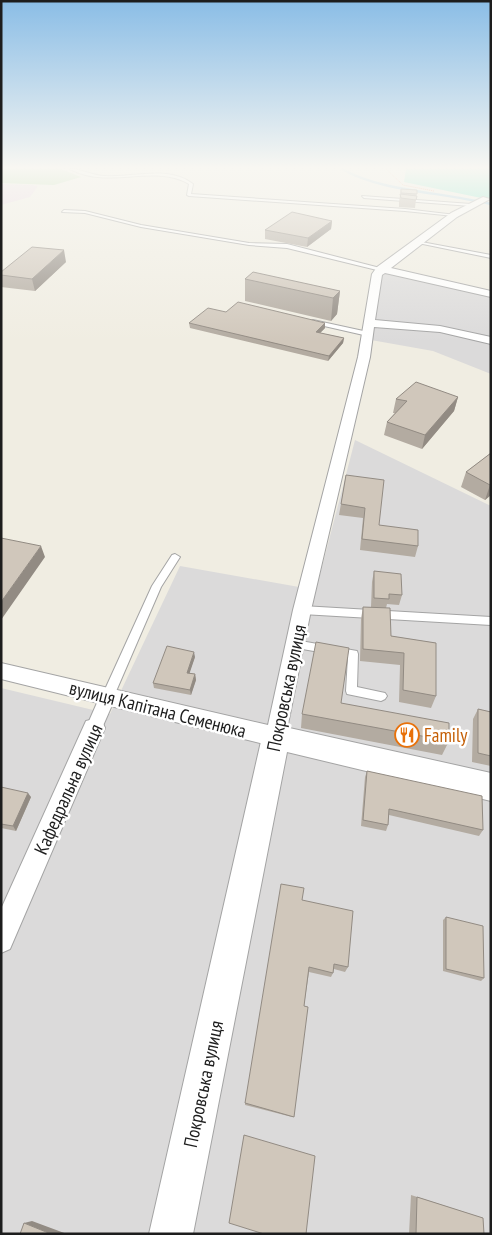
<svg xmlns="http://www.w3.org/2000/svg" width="492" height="1235" font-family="'PT Sans Narrow',sans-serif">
<rect width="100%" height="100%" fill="#f0ede2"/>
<path fill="#dbdada" d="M382,271L491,296V374L433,351L371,340Z
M355,440L491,506V1234H1V688L110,714L180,566L316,590Z"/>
<path fill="#e9d3e3" d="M1,184L32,185L38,186L30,197L1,205Z"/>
<path fill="#9ed393" d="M1,169H61L81,177L54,185L1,183Z"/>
<path fill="#78e6c9" d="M406,169H491V200L404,182Z"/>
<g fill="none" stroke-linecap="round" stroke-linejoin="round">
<path stroke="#9ecae2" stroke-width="2.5" d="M342,169C378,190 435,192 476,201
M483,202L491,204"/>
<g stroke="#a4a4a4" stroke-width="2">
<path id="service" d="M70,169C82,169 93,176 105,176C134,178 168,165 193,184L191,194L405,209L456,215L454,216L405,211L189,196L187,195L189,184C154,163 110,190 70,169Z
M362,196L471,204L473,205L471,206L364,198Z
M64,210L85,211L141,225L249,243L287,244L384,269L381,271L287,248L249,245L141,227L85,213L62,212Z
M416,241L491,255V258L418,243Z
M313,320L368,332L371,334L368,336L311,323V321Z
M175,554L180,557L161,587L114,696L112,699L108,701L104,699L102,696L152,586L172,555Z
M302,606L491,617V625L302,614L297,610Z
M295,640L357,651L358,654L357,687L385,693L387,696L385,699L381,701L347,694L346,691L348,657L291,647L290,644L291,641Z"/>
</g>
<g stroke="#a4a4a4" stroke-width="2">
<path id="pedestrian" d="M108,690L113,691L116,696L102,728L100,733L94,735L88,733L86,728L100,696L103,691Z"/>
</g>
<g stroke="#a4a4a4" stroke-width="2">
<path id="minor" d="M483,197L490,199L457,217L391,268L491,291V297L385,273L382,275L375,320L440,326L491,337V344L440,332L374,327L370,357L311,610L284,744L276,747L1,679V663L268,725L293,610L358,357L372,274L377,267L451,213Z
M94,719L102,721L105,728L10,949L1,953V909L86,721Z"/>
</g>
<g stroke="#a4a4a4" stroke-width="2">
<path id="tertiary" d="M276,725L491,773V801L287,752L193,1234H149L262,737L266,728Z"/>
</g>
<path stroke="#ff8664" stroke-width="1" stroke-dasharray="1 1" stroke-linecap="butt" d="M386,169L403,185L434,191"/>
<use href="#service" fill="#fff" fill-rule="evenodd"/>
<use href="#pedestrian" fill="#fff" fill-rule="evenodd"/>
<use href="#minor" fill="#fff" fill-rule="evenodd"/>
<use href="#tertiary" fill="#fff" fill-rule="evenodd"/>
</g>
<path fill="#b3aba1" d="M401,189L417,190L415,208L399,207V202Z
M332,221L331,229L307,247L265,239V230Z
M66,262L35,291L1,287V272Z
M245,279L340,291L337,314L331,321L245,301Z
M189,323H325V328L320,333L344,338L343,343L328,361L190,328Z
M458,397L454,411L422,449L384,435L387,422L395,413H393L396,399Z
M491,453V495L485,500L461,487L466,472Z
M346,475L379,525L418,546L415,557L360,550L363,518L339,515Z
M374,571L402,595L399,605L387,604L386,608L391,636L436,643V696L431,708L399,702L400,665L360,661L361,619L363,607H371L372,582Z
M195,657L189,673L195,674L196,680L191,695L154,688L153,683Z
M341,703L449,741L442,755L301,728L302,714Z
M478,709L491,712V766L472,762L473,719Z
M367,771L483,830L479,836L389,815L388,825L386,831L361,826L365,777Z
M1,787L31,797L16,831L1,828Z
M302,900L348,967L345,972L334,969L333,973L331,977L309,972L304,1006L294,1117H292L245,1105V1103Z
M446,917L484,978L481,981L443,971V920Z
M411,1195L483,1218L484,1234H409Z"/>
<path fill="#928b83" d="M332,221L331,229L307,247L308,238Z
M64,250L66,262L35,291L32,279Z
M340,291L337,314L331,321L333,298Z
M325,323V328L316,337V332Z
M344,338L343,343L328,361L329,356Z
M458,397L454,411L422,449L425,435Z
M491,484V495L485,500L490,485Z
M41,546L45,557L1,620V602Z
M194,652L195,657L188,678L187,673Z
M195,674L196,680L191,695L190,690Z
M28,793L31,797L16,831L13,826Z
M32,1221L67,1234H51L24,1223Z"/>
<path fill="#d0c7bb" stroke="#928b83" d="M401,189L417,190V194L401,193Z
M400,194L417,196L416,200L401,198Z
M292,212L332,221L308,238L265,230Z
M32,247L64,250L32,279L1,275V272Z
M253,272L340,291L333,298L245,279Z
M238,302L325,323L316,332L344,338L329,356L189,323L208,308L226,312Z
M416,382L458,397L425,435L387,422L407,401L396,399Z
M491,453V484L490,485L466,472Z
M346,475L384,480L379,525L418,530V546L362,539L365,508L341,504Z
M1,538L41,546L1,602Z
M374,571L401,574L402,595L389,594V599L374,598Z
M363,607L390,608L391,636L436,643V696L403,690L404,653L363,649Z
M316,642L349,648L341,703L449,723V741L302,714Z
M167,646L194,652L187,673L195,674L190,690L153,683Z
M478,709L491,712V756L478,753Z
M367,771L482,796L483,830L389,809L388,825L363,820Z
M1,787L28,793L13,826L1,824Z
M281,884L304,888L302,900L353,911L348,967L334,964L333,973L309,967L304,1006L308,1007L294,1117L245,1103Z
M446,917L483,926L484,978L446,969Z
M244,1135L315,1156L306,1234H264L229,1223Z
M417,1197L483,1218L484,1234H416Z
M24,1223L51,1234H20Z"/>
<linearGradient id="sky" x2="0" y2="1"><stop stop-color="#8abde6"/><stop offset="0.49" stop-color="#f8f7f2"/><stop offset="1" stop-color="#f8f7f2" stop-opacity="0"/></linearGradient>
<rect width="492" height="342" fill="url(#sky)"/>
<defs>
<g id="restaurant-ring" transform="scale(1.25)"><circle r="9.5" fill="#fff" stroke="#e8710a" stroke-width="1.5"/><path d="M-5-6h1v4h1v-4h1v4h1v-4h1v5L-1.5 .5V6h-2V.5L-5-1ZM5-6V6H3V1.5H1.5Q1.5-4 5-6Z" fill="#e8710a"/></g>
</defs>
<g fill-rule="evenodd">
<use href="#restaurant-ring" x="407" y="735"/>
</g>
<g text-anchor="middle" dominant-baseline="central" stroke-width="5" stroke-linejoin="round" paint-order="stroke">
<g font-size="19" fill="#1d1d1d" stroke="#fff">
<text transform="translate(286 688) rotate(-78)">Покровська вулиця</text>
<text transform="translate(158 709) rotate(14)">вулиця Капітана Семенюка</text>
<text transform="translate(68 789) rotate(-66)">Кафедральна вулиця</text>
<text transform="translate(203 1084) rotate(-78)">Покровська вулиця</text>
</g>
<g font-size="19" fill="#c56008" stroke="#fff" text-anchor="start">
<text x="424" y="735">Family</text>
</g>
</g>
<rect width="492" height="1235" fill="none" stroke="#1d1d1d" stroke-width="5"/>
</svg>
